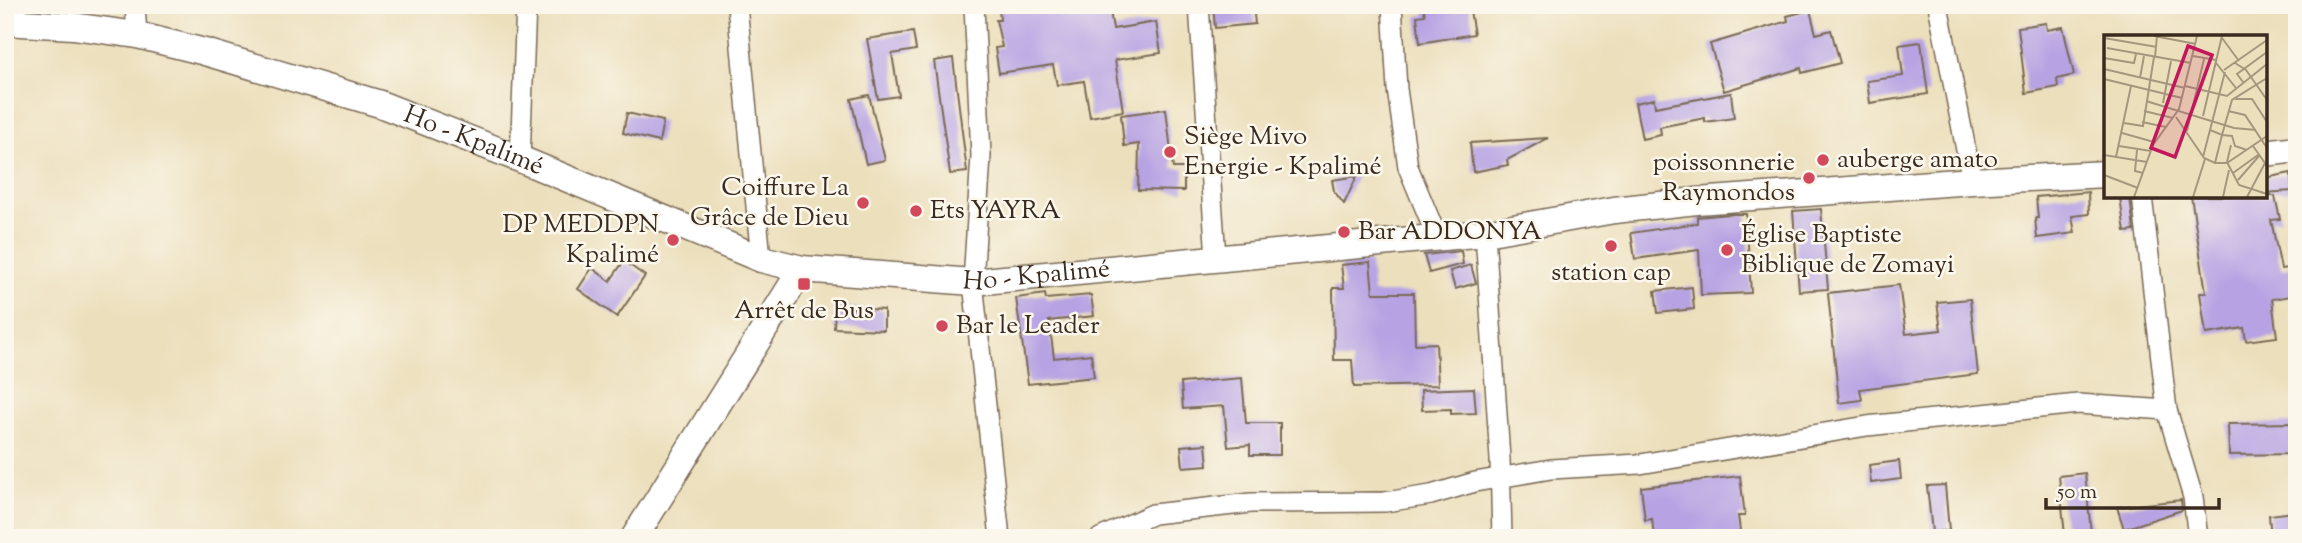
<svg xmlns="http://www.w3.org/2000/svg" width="2302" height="543" font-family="'Sorts Mill Goudy',serif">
<rect width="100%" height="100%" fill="#fbf7ec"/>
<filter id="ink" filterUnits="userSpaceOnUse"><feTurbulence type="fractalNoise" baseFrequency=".0143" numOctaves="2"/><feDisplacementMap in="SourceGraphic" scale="14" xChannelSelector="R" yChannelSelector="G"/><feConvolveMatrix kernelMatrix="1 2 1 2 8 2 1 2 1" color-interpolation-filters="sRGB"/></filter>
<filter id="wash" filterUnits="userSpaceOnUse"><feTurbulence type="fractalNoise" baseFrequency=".00686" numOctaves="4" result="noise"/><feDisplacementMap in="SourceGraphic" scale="28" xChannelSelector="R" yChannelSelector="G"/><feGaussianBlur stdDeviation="1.57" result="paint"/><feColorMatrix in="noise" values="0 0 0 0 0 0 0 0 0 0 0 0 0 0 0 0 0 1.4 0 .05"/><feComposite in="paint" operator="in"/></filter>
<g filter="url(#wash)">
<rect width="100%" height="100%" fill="#ecdfbc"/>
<g id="blocks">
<path fill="#b7a3e3" d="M1019,5H1109L1113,29L1156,22L1161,53L1115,60L1123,111L1090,117L1084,81L1057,85L1053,65L999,73L995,48L1002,47L996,20H1000L999,9Z
M1213,5H1253L1255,24L1215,28Z
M1423,5H1469L1474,34L1420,43L1417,16L1425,15Z
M1810,10L1816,34L1831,30L1840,63L1802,73L1801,68L1724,91L1710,44L1788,21L1787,16Z
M2046,23L2047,30L2063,27L2074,75L2057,79L2058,87L2026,93L2018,27Z
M913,32L916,50L892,54L899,96L878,99L867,39Z
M1921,42L1928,94L1870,103L1867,81L1903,76L1899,45Z
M953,58L967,172L950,174L934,61Z
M1731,93L1734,118L1705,122V118L1660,127L1661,135L1642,139L1635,103L1654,99L1655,107Z
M869,95L885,160L866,164L851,99Z
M1166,109L1173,168H1184V191L1138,190L1139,144L1124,146L1121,115Z
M627,113L663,121L659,142L623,133Z
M1548,138L1507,160L1508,165L1473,172L1470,143Z
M2291,173L2292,191L2265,193V178Z
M1357,176L1344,204L1334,191L1332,180Z
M2088,192L2089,214L2072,216L2075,233L2037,238L2035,218H2038L2036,197Z
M2191,196H2275L2280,219L2271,220L2281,269L2297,267V295L2272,299L2277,337L2246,341L2244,328L2206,334L2200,293L2206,292Z
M2130,197L2134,231L2125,232L2120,198Z
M1821,209L1828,289L1799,291L1793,211Z
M1730,214H1746L1751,293L1701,295L1699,250L1635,259L1631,233L1697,223V217Z
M1461,251L1463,264L1429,273L1424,255Z
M624,261L645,276L617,317L578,289L592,268L610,281Z
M1370,262L1373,293H1414L1415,344L1436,343L1438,385L1354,387L1352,360H1334L1333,288H1344L1341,265Z
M1471,265L1476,283L1455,289L1450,271Z
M1899,285L1906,334L1941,330L1937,302L1970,299L1978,374L1860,389L1862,400L1839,403L1828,293Z
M1692,287L1694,309L1658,313L1655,291Z
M1045,294L1046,299L1091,295L1094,316L1049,321L1054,358L1091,354L1094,377L1028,384L1016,298Z
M835,307L884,310V330L834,328Z
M1242,378L1246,423H1280V455H1250V445L1228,447L1224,406L1183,409L1181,383Z
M1474,388L1476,413L1451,414V409L1422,410L1421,390Z
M2294,423L2295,454L2229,455L2228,424Z
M1206,444L1208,465L1183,467L1181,446Z
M1899,461L1901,479L1871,483L1869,465Z
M2085,473L2091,533L2065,536L2059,476Z
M1740,476L1745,516H1738L1741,538H1700V535L1654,538L1652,519L1645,520L1641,487Z
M1945,485L1949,531L1932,532L1927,486Z
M2181,500L2182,510L2124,529L2117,507Z
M2293,512L2295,538H2271L2269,515Z"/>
</g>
</g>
<g filter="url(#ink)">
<use href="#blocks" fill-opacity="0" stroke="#796955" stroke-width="2"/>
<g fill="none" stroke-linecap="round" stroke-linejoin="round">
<g stroke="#796955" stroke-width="22">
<path id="street" d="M135,5L137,35
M737,5L761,259
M974,5L981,156L973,282L1000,538
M1199,5L1216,258
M1392,5L1397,89L1408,167L1437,237
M1938,5L1972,181
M520,159L526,5
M2142,196L2167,410L2193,497L2198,538
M1485,233L1500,459L1502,538
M1100,538L1153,514L1251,503L1385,502L1431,495L1475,482L1551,469L1640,464L1867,426L2078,404L2167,410"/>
</g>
<g stroke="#796955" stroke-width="29">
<g id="secondary">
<path id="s1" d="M5,22L73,26L137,35L205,52L380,104L520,159L761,259L802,269L973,282L1485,233L1614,210L1697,201L1972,181L2106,174"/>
<path d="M2265,153L2297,149"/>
<path d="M634,538L802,269"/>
</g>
</g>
<use href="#street" stroke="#fff" stroke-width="19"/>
<use href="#secondary" stroke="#fff" stroke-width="26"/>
</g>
</g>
<g fill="#d1495b" stroke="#fbf7ec" stroke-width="2.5">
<circle cx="1170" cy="152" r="7"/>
<circle cx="1823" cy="160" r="7"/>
<circle cx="1809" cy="178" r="7"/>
<circle cx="863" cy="203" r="7"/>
<circle cx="916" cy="211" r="7"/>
<circle cx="1344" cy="232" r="7"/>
<circle cx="673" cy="240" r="7"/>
<circle cx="1611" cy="246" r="7"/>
<circle cx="1727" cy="250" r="7"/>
<rect x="797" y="277" width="14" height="14" rx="3.5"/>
<circle cx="942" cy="326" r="7"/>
</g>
<g text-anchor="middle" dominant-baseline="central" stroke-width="5" stroke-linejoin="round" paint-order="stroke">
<g font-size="26" fill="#3b2a1e" stroke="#fbf7ec" text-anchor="start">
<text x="1184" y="137">Siège Mivo<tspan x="1184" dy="30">Energie - Kpalimé</tspan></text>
<text x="1837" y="160">auberge amato</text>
<text x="1795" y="163" text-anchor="end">poissonnerie<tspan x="1795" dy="30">Raymondos</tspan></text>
<text x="849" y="188" text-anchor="end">Coiffure La<tspan x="849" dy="30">Grâce de Dieu</tspan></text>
<text x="930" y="211">Ets YAYRA</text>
<text x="659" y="225" text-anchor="end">DP MEDDPN<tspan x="659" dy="30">Kpalimé</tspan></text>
<text x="1358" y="232">Bar ADDONYA</text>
<text x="1741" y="235">Église Baptiste<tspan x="1741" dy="30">Biblique de Zomayi</tspan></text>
<text x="1611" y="273" text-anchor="middle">station cap</text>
<text x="804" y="311" text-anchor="middle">Arrêt de Bus</text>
<text x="956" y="326">Bar le Leader</text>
</g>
<g font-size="26" fill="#3b2a1e" stroke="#fbf7ec">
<text stroke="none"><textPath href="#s1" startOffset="486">Ho - Kpalimé</textPath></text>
<text stroke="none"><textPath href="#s1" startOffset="1074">Ho - Kpalimé</textPath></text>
</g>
</g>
<g transform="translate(2104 35)">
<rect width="163" height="163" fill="#ecdfbc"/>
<path fill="none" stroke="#a5977d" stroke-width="2" d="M50,1L92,9M0,3L53,12M118,3L135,26M3,13L87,28M89,21L112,25M51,22L53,1M0,23L30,28L32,19M112,28L132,53M131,28L142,35L163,65M0,34L81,53M120,35L163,5M36,43L40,21M0,44L78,63M139,47L133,39L163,17M81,51L123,61L163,29M131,64H148L163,87M42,66L130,93L152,95M59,68L67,26M40,76L69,83M124,76L141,80L163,113M99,81L118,1M72,82L100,123L111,128H123L163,101M38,87L62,92M20,88L39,91L50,22M106,95L118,100L128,65L163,43M83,96L100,24M18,98L50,107M118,100L128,101L131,111L143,115M127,110L123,127L135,150L163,159M15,111L47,116M149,111L163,131M33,115L31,136L39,138M0,120L43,127M12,122L27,51M99,122L121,37M111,128L118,100M129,138L154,120M0,140L34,153M134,145L155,121M30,162L49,110L75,74L93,1M89,162L101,124M119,162L125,135M143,162L161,128"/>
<path fill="#c2185b" fill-opacity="0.15" stroke="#c2185b" stroke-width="3.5" d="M84,11L108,20L71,122L47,113Z"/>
<rect width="163" height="163" fill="none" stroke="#3b2a1e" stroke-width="3.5"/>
</g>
<rect width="2302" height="543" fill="none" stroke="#fbf7ec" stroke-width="28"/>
<path d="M2046 498v10h173v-10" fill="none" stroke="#3b2a1e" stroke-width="3.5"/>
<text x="2057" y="498" font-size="21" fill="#3b2a1e" stroke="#fbf7ec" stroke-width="5" paint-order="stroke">50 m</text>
</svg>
